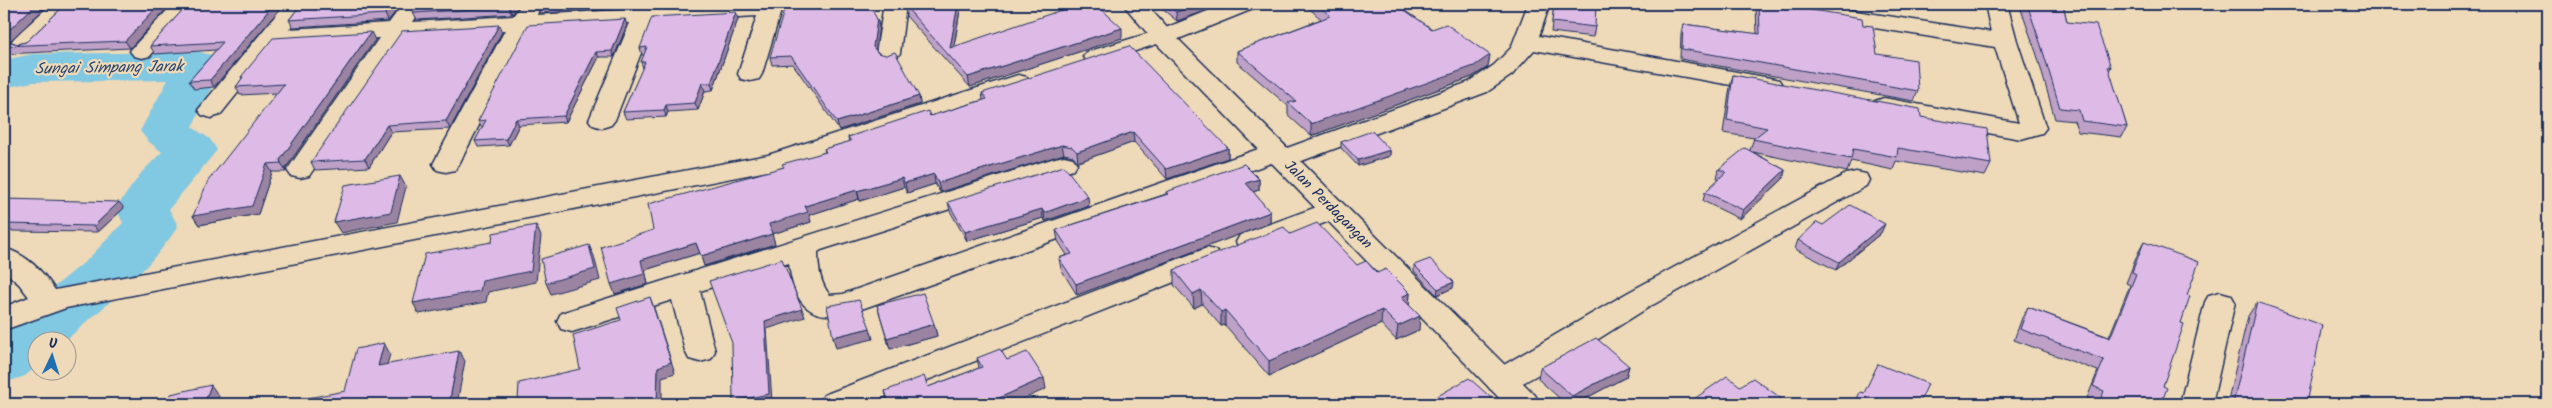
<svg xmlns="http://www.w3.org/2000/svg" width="2552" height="408" font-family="Kalam,sans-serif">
<rect width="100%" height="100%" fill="#eed9b8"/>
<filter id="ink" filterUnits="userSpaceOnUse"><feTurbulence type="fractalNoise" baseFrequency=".02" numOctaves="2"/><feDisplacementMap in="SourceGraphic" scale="10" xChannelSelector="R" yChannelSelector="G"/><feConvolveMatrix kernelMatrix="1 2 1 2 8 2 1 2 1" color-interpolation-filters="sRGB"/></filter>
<g filter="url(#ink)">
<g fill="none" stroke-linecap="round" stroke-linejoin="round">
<path fill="#81c8e2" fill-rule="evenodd" d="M199,52L215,56L222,66L192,127L210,139L217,150L169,209L178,226C149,271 105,306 66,340H38V365L25,376L4,383V328L86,261L123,223L116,208L142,172L162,152L148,141L140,131L168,80L33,82L4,88V60L33,54Z"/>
<g stroke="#1b2f5e" stroke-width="3">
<path id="street" d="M51,4H75L31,47L23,49L15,47L11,42L15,37Z
M173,4H196L150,56L142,58L134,56L130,51L134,46Z
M285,4H308L289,29L389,23L403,4H425L413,22L513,16L522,4H536L539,9L537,15L636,9L638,4H660L659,8L726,4H783L762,74L759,79L750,81L741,79L738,74L757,16L653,22L615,120L611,125L602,128L593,125L589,120L630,23L529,29L459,164L455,170L446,172L437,170L433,164L505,30L404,36L309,176L300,178L291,176L287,170L379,38L277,44L220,115L211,118L202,115L198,110Z
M884,4H906L900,53L896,58L888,60L880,58L876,53Z
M1225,4H1256L1253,9L1171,42L1160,43L1095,64L1087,62L1083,57L1087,52L1163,29Z
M1528,4H1550L1539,36L1770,78L1779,80L1782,85L1779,90L1770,92L1534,50L1512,75L1487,92L1291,165L1282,167L1271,163L856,311C812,324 794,307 789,263L700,291L715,351L711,359L700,362L689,359L685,351L672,300L572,332L561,329L557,321L561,313L1055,158L1064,156L1073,158L1077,164L1073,170L821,250L818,252C818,267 820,284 830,295L843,294L1267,146L1276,144L1287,148L1469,82L1494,65L1511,48Z
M1756,4H1810L1991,32L1985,4H2007L2017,41L2046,128L2042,133L2021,139L1884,114L1875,111L1871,106L1875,101L1884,98L2019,123L1995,47L1767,11L1759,9Z
M1018,75L1027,77L1030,82L1027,87L773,170L66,308L4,330V307L29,297L19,284L4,271V248C26,254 43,271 55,290L768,155Z
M1856,172L1866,174L1869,180L1866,186L1649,307L1573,355L1512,389L1501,393L1490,389L1485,381L1490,373L1627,293L1846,174Z
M1333,201L1343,204L1347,210L1343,216L1250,251L1240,249L1236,242L1240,235Z
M1207,248L1217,251L1221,258L1217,265L867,404H819L824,395Z
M2220,292L2231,295L2235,302L2212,404H2180L2205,302L2209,295Z"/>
</g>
<g stroke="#1b2f5e" stroke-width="3">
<path id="secondary" d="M1123,4H1146L1169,30L1535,395L1540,404H1505L1153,40Z"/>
</g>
<use href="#street" fill="#eed9b8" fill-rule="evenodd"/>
<use href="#secondary" fill="#eed9b8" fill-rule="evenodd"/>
</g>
<path fill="#bfa1c7" stroke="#1b2f5e" d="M4,4H49L10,41L17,44L26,42L66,4H171L130,48L4,54Z
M188,4H284L214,87L194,89L189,81L216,50L155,54L150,46Z
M301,4H402L388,21L293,27L289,20Z
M521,4L512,14L417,20L413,13Z
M537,4H637L635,7L540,13L537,6Z
M661,4H709L661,6Z
M905,4H961L954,47L1122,38L970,87L906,16Z
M1156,4H1225L1177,21Z
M1304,4H1396L1432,29L1488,67L1472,77L1311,136L1288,115V106L1237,62V51L1321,19Z
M1554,4L1595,27L1593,37L1551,32Z
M1757,4H1774L1863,25L1877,54L1918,91L1914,101L1680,59L1681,34L1683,24L1757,34L1756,7Z
M1821,4H1858L1856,9Z
M2019,4H2063L2067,22L2111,67L2109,71L2127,127L2122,137L2078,132L2074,121L2055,119L2037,55Z
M738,19L713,90L705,91L698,110L668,112L666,117L626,119L623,112L643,68L641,62L644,55H642L640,48Z
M877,19L879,26L875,49L919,96L920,104L839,130L793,64L772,65L770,57Z
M627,25L614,57H599L566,122L519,125L509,145L478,147L475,141L483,126L481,127L478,121Z
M502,32L450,129L391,132L369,167L315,170L311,162Z
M375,40L285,169L286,172H272L258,214L199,225L193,216L277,93L240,95L236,87L242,79L241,77Z
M1733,75L1921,117L1991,164L1985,176L1896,161L1893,170L1851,161L1847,172L1753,152L1785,170L1783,179L1740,219L1703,201L1705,192L1719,179L1717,178L1719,169L1750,150L1754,138L1723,133L1730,87Z
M982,93L1228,148V158L1167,179L1134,142L1078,162L1073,156L1064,154L940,192L935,184L907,193L904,187L860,201L859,199L809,215L811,222L772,234L775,244L704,266L700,253L645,270L648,284L615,294L653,230L783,168L825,152L824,149L849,142L848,137L930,116L983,100Z
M1341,142L1390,150V156L1358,166L1341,148Z
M1259,179V190L1253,192L1270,212V223L1077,295L1061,269L1059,258L1067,255L1058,241L1056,230L1166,194V192Z
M4,199L124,208L98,232L10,231L5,234H4Z
M948,202L1089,206L1045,221L1043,218L967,241L950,211Z
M1823,225L1881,233L1836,270L1795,249L1798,240Z
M1290,234L1357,265L1377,273L1410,293L1409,305L1419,330L1396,340L1381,324L1269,376L1225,325L1221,326L1202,304L1194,308L1174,285V270Z
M2144,242L2187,295L2181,323L2163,386L2161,404H2097L2098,402L2087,398L2098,371L2014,340L2022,318L2028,307L2109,337L2130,285L2126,283L2138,253Z
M1414,265L1453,288L1437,295L1414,271Z
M2257,302L2307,404H2227L2248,316Z
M877,305L934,324L937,336L890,349Z
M977,358L1007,360L1046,389L887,400L885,391L928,387L979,368Z
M1629,366L1626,377L1575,404H1566L1538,379L1540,368Z"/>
<path fill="#9b83a2" stroke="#1b2f5e" d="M36,4H49L9,42L4,35Z
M160,4H171L130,48L125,41Z
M274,4H284L214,87L210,80Z
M393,4H402L388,21L385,14Z
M512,4H521L512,14L509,7Z
M958,4H961L952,58L950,48Z
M1200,4H1225L1177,21L1176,12Z
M736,12L738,19L713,90L711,83Z
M625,19L627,25L614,57L612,51Z
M877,19L879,26L875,54L873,47Z
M499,25L502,32L450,129L446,121Z
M1122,28V38L970,87L968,77Z
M371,32L375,40L285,169L286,172L281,163L280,160Z
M596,52L599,57L566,122L564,116Z
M1490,55L1488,67L1472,77L1311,136V124Z
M702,83L705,91L698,110L695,103Z
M919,96L920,104L839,130L837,122Z
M666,105L668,112L666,117L664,110Z
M516,119L519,125L509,145L506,139Z
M387,125L391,132L369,167L365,159Z
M1133,132L1134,142L1078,162L1077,152Z
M1062,145L1064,154L940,192L938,183Z
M1228,148V158L1167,179L1166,169Z
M1390,150V156L1358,166V160Z
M267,164L272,172L258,214L199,225L193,216Z
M1785,170L1783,179L1740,219L1743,210Z
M934,174L935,184L907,193L905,183Z
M400,176L406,187L397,222L341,233L334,222Z
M902,178L904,187L860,201L857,191Z
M1259,179V190L1246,194V183Z
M857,190L859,199L809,215L811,222L772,234L769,224L805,206Z
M1088,197L1089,206L1045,221L1044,213Z
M119,202L124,208L98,232L94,226Z
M1042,209L1043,218L967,241L965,232Z
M1270,212V223L1077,295L1076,284Z
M5,224L10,231L5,234L4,232V226Z
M1885,224L1881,233L1836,270L1839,262Z
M536,225L541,236L536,282L488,292L486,302L419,314L413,303L482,281Z
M772,234L775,244L704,266L701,256Z
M696,243L700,253L645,270L648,284L615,294L611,284L641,260Z
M589,245L594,256L600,280L551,294L546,283Z
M1454,282L1453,288L1437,295L1438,289Z
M1201,290L1202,304L1194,308L1193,294Z
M1410,293L1409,307L1401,297Z
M650,297L654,308L675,373L662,377V404H657L658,367Z
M802,309L805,317L767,329L772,402L760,404H734L733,401L765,321Z
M1225,310V325L1221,326V312Z
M1382,310L1381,324L1269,376V361Z
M1420,316L1419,330L1396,340L1398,326Z
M934,324L937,336L890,349L887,338Z
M870,328L873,339L836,348L833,337Z
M384,343L390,354L384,376L378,366Z
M459,351L465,361L457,404H449Z
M1629,366L1626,377L1575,404H1570L1572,396Z
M1044,378L1046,389L1012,404H1000L999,398Z
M211,385L219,396L216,404H204Z
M1781,398L1779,404H1773Z"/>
<path fill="#debbe7" stroke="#1b2f5e" d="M4,4H36L4,35L8,41L17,44L26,42L66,4H160L125,41L4,46Z
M188,4H274L210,80L189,81L223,42L150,46Z
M301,4H393L385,14L289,20Z
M418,4H512L509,7L413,13Z
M537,4H571L537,6Z
M786,4H869L877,19L873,47L878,53L886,55L895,52L919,96L837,122L791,56L770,57Z
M905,4H958L950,48L1079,4H1096L1122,28L968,77L905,6Z
M1166,4H1200L1176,12Z
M1317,4H1396L1432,29L1446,24L1490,55L1474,66L1311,124L1288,103L1296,101L1237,51L1330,16Z
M1554,4H1596L1595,27L1552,22Z
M1759,4H1774L1862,18L1863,25L1873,26L1877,54L1916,60L1918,91L1682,49L1683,24L1760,34Z
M2027,4H2063L2067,22L2096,25L2111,67L2108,66L2127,127L2082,121L2079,110L2060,108L2041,45Z
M736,12L711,83H702L695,103L666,105L664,110L623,112L645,62H641L647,47L640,48L652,17Z
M625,19L612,51L596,52L564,116L516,119L506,139L475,141L486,120L478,121L528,25Z
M499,25L446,121L387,125L365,159L311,162L402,31Z
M371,32L280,160L281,163L267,164L252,206L193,216L208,181L284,84L236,87L243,77H241L273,38Z
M1129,46L1228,148L1166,169L1133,132L1077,152L1072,147L1062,145L938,183L934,174L905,183L902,178L857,191V190L805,206L808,212L769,224L772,234L701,256L696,243L641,260L644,274L611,284L601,247L653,230L648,204L784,167L782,164L826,152L824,149L851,141L848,137L928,111L930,116L987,99L982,93Z
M1733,75L1920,109L1921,117L1987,129L1991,164L1898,148L1897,157L1853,149L1851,159L1753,139L1767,128L1727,120Z
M1372,131L1390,150L1358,160L1341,142Z
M1745,148L1785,170L1743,210L1705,192L1726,172L1719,169Z
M1244,164L1259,179L1246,183L1270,212L1076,284L1059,258L1072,254L1056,230L1168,194L1166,192Z
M1064,166L1088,197L1044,213L1042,209L965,232L948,202Z
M400,176L391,212L334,222L345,185Z
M4,199L119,202L94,226L5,224L4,226Z
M1850,205L1885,224L1839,262L1798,240L1817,222L1823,225Z
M1317,223L1357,265L1366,261L1377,273L1386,269L1410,293L1401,297L1420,316L1398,326L1382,310L1269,361L1225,310L1221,312L1201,290L1193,294L1174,270L1284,227L1290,234Z
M536,225L531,271L482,281L480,291L413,303L425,254L492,242L493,233Z
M2144,242L2199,262L2187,295L2190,296L2181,323L2184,324L2163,386L2167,388L2161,404H2099L2104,391L2093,386L2104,360L2020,329L2028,307L2110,338L2136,274L2132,272Z
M589,245L595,269L546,283L541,259Z
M782,259L802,309L765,321L769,394L733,401L732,343L709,281Z
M1430,259L1454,282L1438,289L1414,265Z
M923,293L934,324L887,338L877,305Z
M650,297L671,362L658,367L657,404H506L518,401L519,383L580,369L573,335L621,320L617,308Z
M859,300L870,328L833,337L827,306Z
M2257,302L2322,325L2307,404H2233Z
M1596,338L1629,366L1572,396L1540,368Z
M384,343L378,366L459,351L449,404H276L345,391L356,349Z
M1000,349L1007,360L1027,352L1044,378L999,398L1003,404H874L888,399L885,391L924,376L928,387L982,367L977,358Z
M1878,364L1928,384L1919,404H1855L1860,392L1864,393Z
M1727,376L1740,386L1753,378L1781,398L1773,404H1687Z
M1469,378L1497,403L1495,404H1424Z
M211,385L204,404H166L171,394Z
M1661,399L1668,404H1652Z"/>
</g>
<g text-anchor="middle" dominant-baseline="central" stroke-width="4.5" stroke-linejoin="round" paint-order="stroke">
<g font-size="15" fill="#1b2f5e" stroke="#eed9b8">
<text transform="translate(1328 205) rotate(45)">Jalan Perdagangan</text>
</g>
<g font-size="16" font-style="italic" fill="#2a4672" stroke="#eed9b8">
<text transform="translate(109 68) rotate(-1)">Sungai Simpang Jarak</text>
</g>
</g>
<rect width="2552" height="408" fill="none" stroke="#eed9b8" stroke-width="20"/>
<rect x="10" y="10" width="2532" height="388" fill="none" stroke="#1b2f5e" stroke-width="2" filter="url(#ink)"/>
<g transform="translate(52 356) rotate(4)"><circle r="24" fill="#eed9b8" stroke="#9a9594"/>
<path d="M0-4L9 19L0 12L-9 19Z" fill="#1f6fb2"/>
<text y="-8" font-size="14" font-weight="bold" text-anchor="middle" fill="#1b2f5e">U</text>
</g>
</svg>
